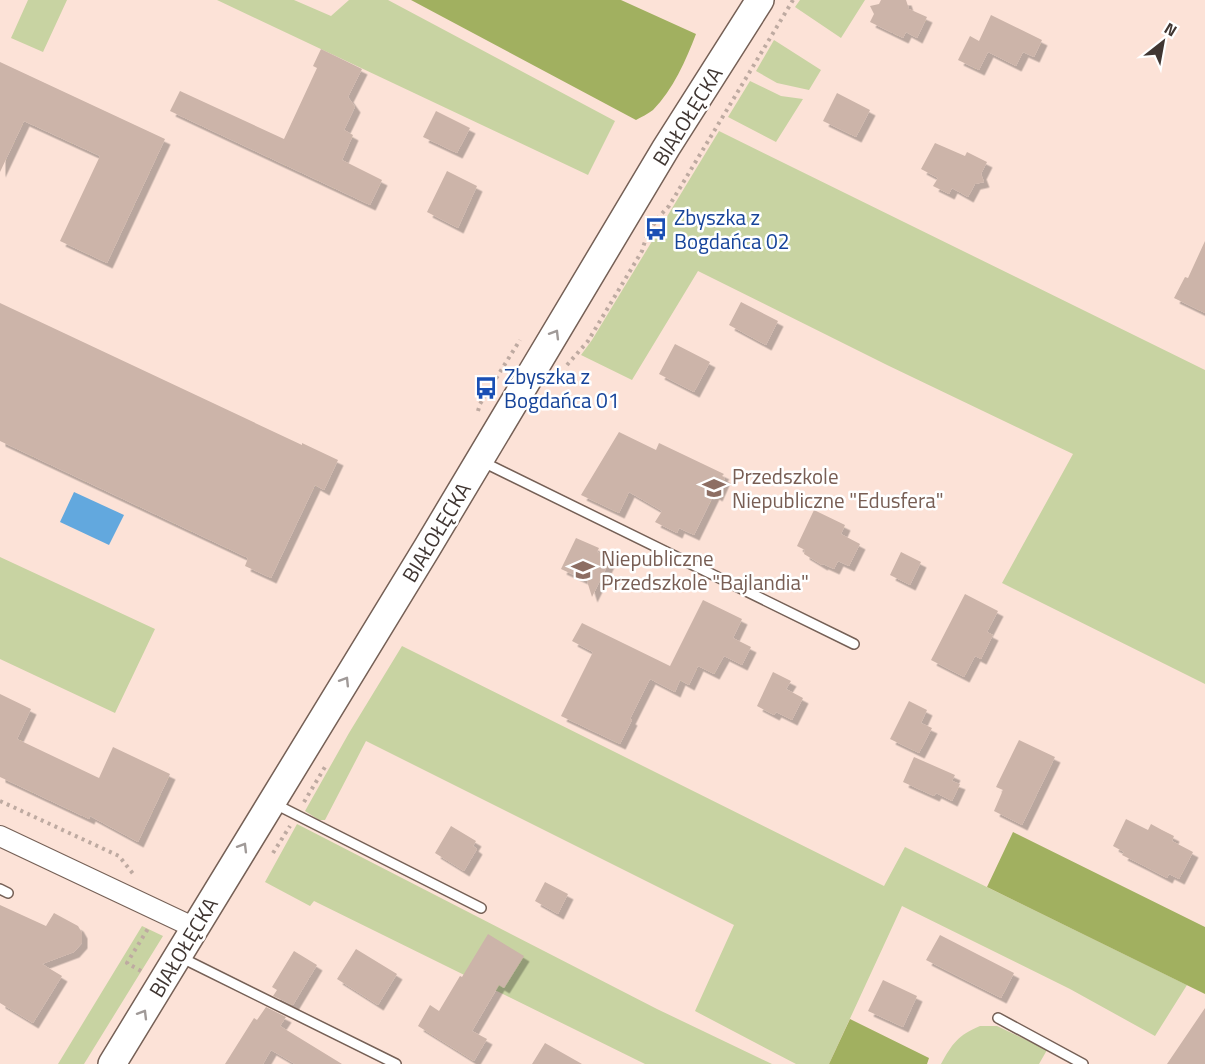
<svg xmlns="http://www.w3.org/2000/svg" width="1205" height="1064" font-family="'Titillium Web',sans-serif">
<defs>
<filter id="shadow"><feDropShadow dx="5.5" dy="5.5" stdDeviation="0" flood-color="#0004"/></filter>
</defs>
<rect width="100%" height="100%" fill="#fce2d7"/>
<path fill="#c8d3a2" d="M28,0H67L43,52L11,38Z
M217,0H294L331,16L349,0H388L615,121L588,175Z
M800,0H865L841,38L795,7Z
M774,40L821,70L809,90L777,83L756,71Z
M750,81L781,96L803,99L776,142L728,117Z
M719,131L1205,370V684L1002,583L1073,454L887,365L698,271L632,380L581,355L592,340Z
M0,557L155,629L115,713L0,659Z
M402,646L884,886L905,847L1187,985L1155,1036L1070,989L902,906L829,1064H796L695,1011L734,925L366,741L325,820H319L305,811L349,733Z
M297,824L657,1009L772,1064H645L314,901L310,906L265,882Z
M142,926L163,936L84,1064H58Z
M980,1026H997L1047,1050L1039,1064H941C952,1044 958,1035 980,1026Z"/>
<path fill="#a1b060" d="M411,0H621L696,34C686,60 673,90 653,110C648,114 641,117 636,120Z
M1013,832L1205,927V994L987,887Z
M850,1019L929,1058L927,1064H829Z"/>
<path fill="#62a8de" d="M74,492L124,515L109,545L60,522Z"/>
<path fill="#ccb4a9" filter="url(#shadow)" d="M881,0H906L909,9L927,17L917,38L906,32L903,38L870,22L874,14L870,6L879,4Z
M991,15L1042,40L1034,57L1023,52L1016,66L988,52L979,70L958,60L970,36L979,41Z
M321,49L362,69L348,97L355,107L344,130L353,135L342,160L382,180L370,205L170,111L180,91L284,139L317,68L313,66Z
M0,62L165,139L107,263L60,241L100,156L24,121L0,172Z
M837,93L870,110L856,137L823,121Z
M436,111L470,128L457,153L423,137Z
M935,143L965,156L967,152L987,162L981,174L984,182L975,184L968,197L952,188L949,194L933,186L938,178L921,169Z
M447,171L477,186L458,228L427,212Z
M1205,241V313L1174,298L1185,277L1188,278Z
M741,302L778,321L766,345L729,325Z
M0,303L302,445V443L338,460L324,490L315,485L271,578L245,566L248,558L0,441Z
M675,344L710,362L694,392L659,374Z
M619,432L656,450L659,443L724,474L722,476L725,478L717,496L714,494L694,535L679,528L677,533L655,522L662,511L629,492L619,513L581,495Z
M814,510L845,525L841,534L860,544L849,566L838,561L834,569L823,564L822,565L804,554L805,550L797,546Z
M576,538L599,548L597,552L611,558L592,597L587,581L561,569Z
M901,552L921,562L910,585L890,575Z
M965,594L998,611L987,632L993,635L981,659L975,656L964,677L931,660Z
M703,600L742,619L733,638L751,647L742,665L724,656L714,674L698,666L689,685L680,680L675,692L650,679L630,719L632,720L620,744L561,716L593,652L572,641L582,623L670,666Z
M773,672L791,681L786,689L803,698L792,720L776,712L774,715L757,706Z
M0,694L31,709L17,739L99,778L113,747L170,774L138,842L90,816L89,819L0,777Z
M909,701L927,710L921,723L932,728L919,753L890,739Z
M1019,740L1055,757L1022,825L994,811L1003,790L996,787Z
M914,757L955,775L952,781L960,784L952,801L936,793L934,796L903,782Z
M1126,819L1148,830L1151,824L1162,830L1174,836L1172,841L1193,852L1179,879L1169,874L1167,878L1144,866L1122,855L1124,852L1113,846Z
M451,826L476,841L473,846L477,849L464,871L435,853Z
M545,882L568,894L558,914L535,901Z
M0,905L46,926L54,913L78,926L82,933V943L74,952L42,964L62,976L33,1023L0,1003Z
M488,934L524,956L504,988L499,985L472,1031L487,1039L474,1061L418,1026L430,1005L439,1011L460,976L462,977Z
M940,935L1014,973L1001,998L926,960Z
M356,949L397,974L378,1005L337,979Z
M294,951L317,965L293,1005L273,996L277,990L272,987Z
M883,980L917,996L903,1027L868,1011Z
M266,1007L286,1017L280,1026L342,1064H295L271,1050L263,1064H225L254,1018L257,1020Z
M1205,1008V1064H1167Z
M545,1043L582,1064H532Z"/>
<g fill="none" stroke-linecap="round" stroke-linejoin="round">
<g stroke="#756056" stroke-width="12">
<path id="lane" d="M481,461L854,644
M273,803L481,908
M0,889L8,893
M180,957L396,1064
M998,1018L1083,1064"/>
</g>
<g stroke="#756056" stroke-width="22">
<path id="street" d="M0,836L195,928"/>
</g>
<g stroke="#756056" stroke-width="30">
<path id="secondary" d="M112,1064L427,548L666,148L760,0"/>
</g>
<path stroke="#beaaa1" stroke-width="4" stroke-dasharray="3 4.5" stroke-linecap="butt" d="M567,365L588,341L642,251C647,232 656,219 669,206L793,0
M478,411L480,404L520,340
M0,801L119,856L134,875
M304,802L325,767
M273,853L290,826
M141,971L127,963L149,927"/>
<use href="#lane" stroke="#fff" stroke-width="9"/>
<use href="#street" stroke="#fff" stroke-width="20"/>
<use href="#secondary" stroke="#fff" stroke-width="27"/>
</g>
<defs><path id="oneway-chevron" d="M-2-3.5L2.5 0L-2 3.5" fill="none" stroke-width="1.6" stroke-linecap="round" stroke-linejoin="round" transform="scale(1.5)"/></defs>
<g stroke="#a09a98">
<use href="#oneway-chevron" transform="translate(555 334) rotate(-59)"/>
<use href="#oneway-chevron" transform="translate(345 681) rotate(-58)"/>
<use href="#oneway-chevron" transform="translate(243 847) rotate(-59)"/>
<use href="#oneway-chevron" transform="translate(143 1014) rotate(-59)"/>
</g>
<defs>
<g id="bus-bare" transform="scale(1.8)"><path d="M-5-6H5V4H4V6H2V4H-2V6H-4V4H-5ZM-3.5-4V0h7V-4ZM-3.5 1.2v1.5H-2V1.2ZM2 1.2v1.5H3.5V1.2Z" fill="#1a4fb4" stroke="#fff" stroke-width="2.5" paint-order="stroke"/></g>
<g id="school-bare" transform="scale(1.8)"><path d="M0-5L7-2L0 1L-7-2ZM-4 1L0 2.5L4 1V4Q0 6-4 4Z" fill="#8d6e63" stroke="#fff" stroke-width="2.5" paint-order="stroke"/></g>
</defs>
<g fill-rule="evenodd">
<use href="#bus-bare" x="656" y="229"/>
<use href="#bus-bare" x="486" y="388"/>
<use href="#school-bare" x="714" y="488"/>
<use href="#school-bare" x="583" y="570"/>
</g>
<g text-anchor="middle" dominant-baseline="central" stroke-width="5" stroke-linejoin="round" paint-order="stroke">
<g font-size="21" fill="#403632" stroke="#fff">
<text transform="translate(687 116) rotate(-58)">BIAŁOŁĘCKA</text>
<text transform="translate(436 532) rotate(-59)">BIAŁOŁĘCKA</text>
<text transform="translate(183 947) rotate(-59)">BIAŁOŁĘCKA</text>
</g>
<g font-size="21" fill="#164399" stroke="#fff" text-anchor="start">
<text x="674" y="217">Zbyszka z<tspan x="674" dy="24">Bogdańca 02</tspan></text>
<text x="504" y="376">Zbyszka z<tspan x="504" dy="24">Bogdańca 01</tspan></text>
</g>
<g font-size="21" fill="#785e54" stroke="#fff" text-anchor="start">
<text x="732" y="476">Przedszkole<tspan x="732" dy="24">Niepubliczne "Edusfera"</tspan></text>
<text x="601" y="558">Niepubliczne<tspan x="601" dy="24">Przedszkole "Bajlandia"</tspan></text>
</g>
</g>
<g transform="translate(1163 42) rotate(31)" stroke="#ffffff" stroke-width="4.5" paint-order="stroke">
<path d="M0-4.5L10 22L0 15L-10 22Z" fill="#403632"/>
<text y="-9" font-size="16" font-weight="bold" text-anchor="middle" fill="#403632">N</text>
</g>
</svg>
